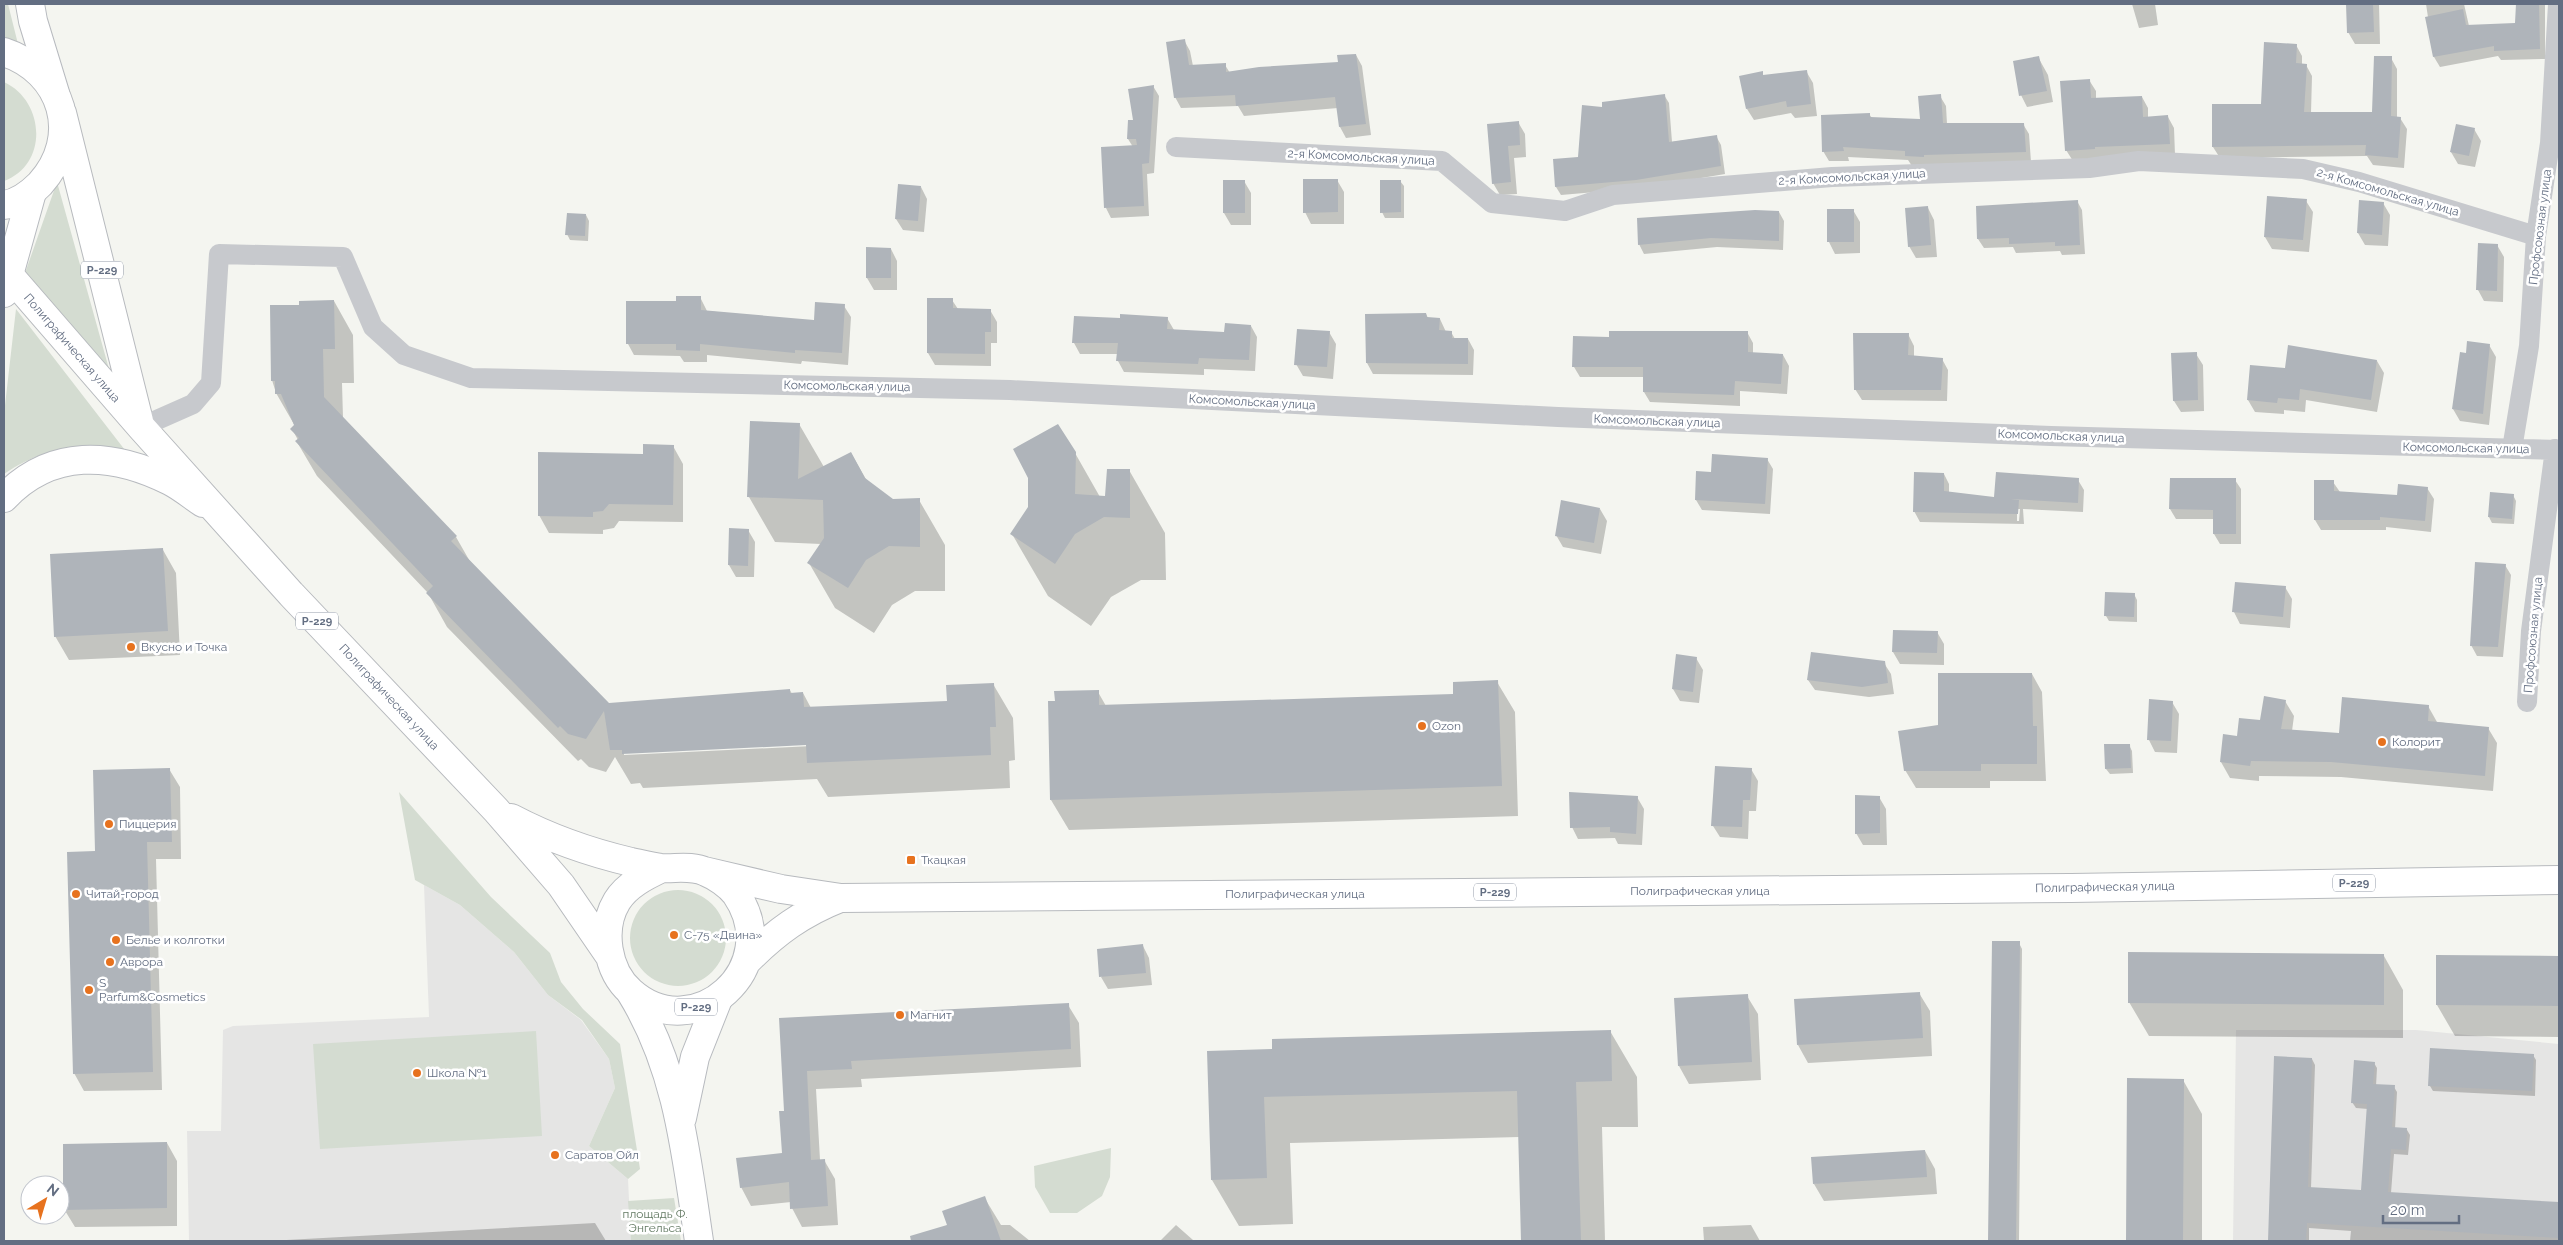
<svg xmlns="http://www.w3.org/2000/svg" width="2563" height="1245" font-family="Raleway,sans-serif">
<rect width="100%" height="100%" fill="#f4f5f0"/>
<path fill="#e5e5e4" d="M424,885L460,905L514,952L548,995L581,1020L609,1059L615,1088L589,1146L628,1179L631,1241H189L187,1131H221L223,1030L233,1026L429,1017Z
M2236,1030H2416L2559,1044V1241H2233Z"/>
<path fill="#d4dcd1" d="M4,4H8L18,44L4,40Z
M4,82C45,101 49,164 4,181Z
M57,182L109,369L25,273Z
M16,309L128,454C78,445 47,445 4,474V414Z
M399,792L491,897L550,953L561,982L583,1009L620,1044L640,1169L628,1179L589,1146L615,1088L609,1059L582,1020L548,995L514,952L460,905L415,880Z
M630 938a48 48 0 1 1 96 0a48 48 0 1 1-96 0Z
M536,1031L542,1136L320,1149L313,1044Z
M1111,1148L1110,1177L1102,1196L1077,1213H1050L1035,1187L1034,1166Z
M674,1198L681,1241H631L628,1201Z"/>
<path fill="#0003" fill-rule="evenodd" d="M2132,4H2155L2158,25L2139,28Z
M2347,4H2379L2380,44H2355L2348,32Z
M2426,4H2464L2469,26L2516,24L2517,4H2545V59L2501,60L2498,56L2440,67L2434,57Z
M1184,40L1190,51L1193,66L1225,65L1230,73L1339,63L1356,55L1362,66L1371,135L1346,138L1340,127L1338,108L1244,116L1238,106L1181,108L1175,97Z
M2296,45L2302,56V65H2306L2312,76L2311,113H2373L2391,58L2397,69V118H2400L2407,129L2404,168L2373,165L2367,156L2220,158L2213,147L2262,105Z
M2038,57L2048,75L2053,102L2027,107L2021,95Z
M1806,71L1813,83L1817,116L1795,118L1791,113L1754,120L1747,109L1762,73L1764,76Z
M2089,80L2096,91V99L2142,97L2148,108V118L2168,117L2174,128L2175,155L2073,161L2066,150Z
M1153,86L1159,96L1154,173L1147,174L1149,216L1111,218L1106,208L1133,147L1128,139L1135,122Z
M1664,95L1669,103L1672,142L1716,136L1721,145L1725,174L1642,188L1561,195L1556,187L1554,160L1579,159L1604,108Z
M1940,96L1946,106L1947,124H2023L2029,134L2031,162L1912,166L1908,160L1848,157L1849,161H1829L1823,151L1869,114L1872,118L1921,121Z
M1518,122L1525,134L1526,157L1514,158L1517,194L1500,195L1493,183L1488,125Z
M2474,129L2481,141L2475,167L2458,164L2451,152Z
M1337,180L1344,192V224H1311L1305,212Z
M1244,181L1251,193V225H1231L1224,213Z
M1400,181L1404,186V218H1385L1382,212Z
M921,187L927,199L924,232L903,230L896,219Z
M2077,201L2082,210L2085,254L2062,255L2060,251L2016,253L2013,247L1984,248L1978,239Z
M2306,201L2313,212L2309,252L2272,249L2265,237Z
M2383,203L2390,215L2388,246L2365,245L2358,233Z
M1928,208L1934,220L1937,257L1916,258L1909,246Z
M1853,210L1860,222V253L1835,254L1829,242Z
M1779,212L1784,221L1783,250L1717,247L1644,254L1639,244Z
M586,215L589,221L588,241L570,240L567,234Z
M2497,245L2504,257L2503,302L2484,301L2478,290Z
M891,249L897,261V290H874L867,278Z
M700,297L707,311L815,322L844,306L851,317L848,365L802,361L801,364L707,355V362H684L680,356L634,355L628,344L678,302Z
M952,300L958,309L990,310L997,322V343H991V366L935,365L928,353Z
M334,301L353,335L354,383H342L343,418L456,537L472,565L608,705L790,690L792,694L803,693L811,708L948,702L993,684L1013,718L1015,760L1009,761L1010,788L828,797L817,779L643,788L640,783L631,784L615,757L606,772L589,767L581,759L578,761L447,627L428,593L317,476L297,442L298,440L292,429L295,426L276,393L272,380L300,306ZM812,744V746L624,755V753Z
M1426,314L1428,318L1440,319L1446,332H1451L1455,339H1468L1474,350L1473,375L1373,374L1367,363Z
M1167,318L1174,330L1225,333L1251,326L1257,337L1255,371L1204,369V375L1124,372L1118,361V354H1080L1074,343L1121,320Z
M1329,332L1336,344L1333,379L1303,376L1296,364Z
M1747,332L1753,343V353L1783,355L1789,366L1787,394L1740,391V406L1650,402L1644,392V377H1580L1574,367L1610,338Z
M1908,334L1914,346V357L1942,359L1948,370L1947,401L1862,400L1855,389Z
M2489,345L2496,357L2489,425L2460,421L2453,409L2467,354Z
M2196,354L2203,365L2204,411L2181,412L2174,401Z
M2377,361L2384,373L2377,412L2306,400L2305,412L2284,410V414L2255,412L2248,400L2287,369Z
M799,424L824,467L851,453L867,481L892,500H919L945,545V591H915L892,605L874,633L835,608L809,563L821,544L775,542L749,497Z
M673,446L683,464V522L619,521L614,528L603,530V534L549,533L539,515L644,455Z
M1075,453L1100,497H1106L1129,470L1165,533L1166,580H1141L1111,597L1091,626L1048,596L1012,534Z
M1767,459L1773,469L1770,514L1702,510L1696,500L1712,473Z
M1944,474L1949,484V493L1995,498L2078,480L2084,490L2083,512L2023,509L2024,524L1920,522L1914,511ZM2017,509H2020L2019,521H2017Z
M2235,480L2241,489V544H2220L2214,534V519H2176L2170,509Z
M2333,482L2340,492L2398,496L2427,488L2434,499L2431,532L2386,527V530H2321L2315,520Z
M2491,493L2513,495L2516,501L2514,524L2492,523L2489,517Z
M1600,509L1607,521L1601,554L1563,547L1556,535Z
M748,530L755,542L754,577H736L729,565Z
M163,550L176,573L180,655L69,660L55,636Z
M2505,565L2511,575L2503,657L2477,656L2471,645Z
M2285,587L2292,599L2290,628L2240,624L2234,612Z
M2134,594L2137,600V622L2109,621L2106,616Z
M1937,632L1944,644V665L1900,664L1893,652Z
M1696,658L1703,670L1699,703L1680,701L1673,689Z
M1884,663L1891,674L1894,694L1869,697L1815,690L1808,680Z
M2032,674L2042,692L2046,781H1990V788H1916L1905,770L1939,726Z
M1497,682L1515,712L1518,816L1069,830L1051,800L1098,692L1106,706L1455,695Z
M2285,701L2294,716L2292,731L2341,734L2428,706L2437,722L2488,728L2497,743L2493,791L2341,777L2259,776V781L2230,778L2221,762L2238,737Z
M2172,702L2179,714L2177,753L2155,752L2149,740Z
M2129,745L2132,751L2133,773L2110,774L2106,769Z
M169,769L180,787L181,859H156L162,1090L84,1091L74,1073L96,852Z
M1751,769L1758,781L1756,811H1749L1748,839L1720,837L1713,826Z
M1637,797L1644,809L1642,845L1618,844L1615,838L1578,839L1572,827Z
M1879,797L1886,809L1887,845H1863L1856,833Z
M1993,942L2019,943L2022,949L2019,1241H1990Z
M1143,946L1149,958L1152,985L1108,989L1101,977Z
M2384,956L2403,990V1038L2149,1036L2129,1002Z
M2438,956L2559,957V1037L2455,1036L2437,1005Z
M1919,993L1930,1011L1932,1056L1808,1063L1798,1045Z
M1747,996L1758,1014L1761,1080L1689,1084L1679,1066Z
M1068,1005L1079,1023L1081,1067L861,1079L862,1087L816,1089L820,1160H824L835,1179L838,1225L802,1227L792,1208L791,1202L751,1206L741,1187L783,1154L786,1112L781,1019Z
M1610,1031L1637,1077L1638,1127H1602L1605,1241H1523L1519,1137L1290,1143L1293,1224L1239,1226L1212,1180L1273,1051Z
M2533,1055L2536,1060L2535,1096L2433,1091L2430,1086Z
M2275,1058L2312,1059L2315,1065L2311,1188L2362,1191L2368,1109L2356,1108L2352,1102L2374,1063L2377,1068L2376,1086L2394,1087L2397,1092L2395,1129L2407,1130L2410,1135L2408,1155L2394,1154L2391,1193L2559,1204V1241H2350L2351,1231L2309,1228V1241H2269Z
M2129,1079L2183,1080L2202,1114V1241H2128Z
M167,1143L177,1161V1226L75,1227L64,1209Z
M1925,1151L1935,1169L1937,1194L1824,1201L1814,1184Z
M984,1197L1001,1225H1010L1030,1241H950L945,1227Z
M595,1223L606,1241H268Z
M1176,1225L1193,1240L1194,1241H1160Z
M1751,1225L1760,1241H1704L1703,1227Z"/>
<path fill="#afb4ba" d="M2346,4H2373L2374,32L2347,33Z
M2516,4H2539L2540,49L2494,51V46L2433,57L2425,17L2463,9L2466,25L2515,23Z
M1185,39L1189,65L1226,63V72L1259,67L1338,62L1337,55L1356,54L1366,124L1339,127L1335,97L1236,106L1235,95L1174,98L1166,42Z
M2264,42L2297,44L2296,63L2307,64L2304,112H2372L2374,56H2392L2391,116L2401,117L2398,158L2365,155L2366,145L2212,147V104H2261Z
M2039,56L2047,91L2019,96L2013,61Z
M1807,70L1811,104L1787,107L1786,101L1746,109L1739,76L1763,71V75Z
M2090,79L2091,98L2142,96L2143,117L2168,115L2170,144L2095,147V149L2065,151L2060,81Z
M1154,85L1149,163L1142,164L1144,206L1104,208L1101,147L1137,145L1136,139H1127L1128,120H1133L1128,89Z
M1665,94L1669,142L1717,135L1721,166L1636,180L1555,187L1553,159L1578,157L1582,105L1602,107V102Z
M1941,94L1943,123H2024L2026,152L1924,155V157L1905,156V151L1843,147L1844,151L1822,152L1821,115L1870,113V117L1920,119L1918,96Z
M1519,121L1520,145L1508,146L1511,182L1492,184L1487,124Z
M2456,124L2475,128L2469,156L2450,152Z
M1303,179H1338V212L1303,213Z
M1223,180H1245V213H1223Z
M1380,180H1401V212L1380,213Z
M898,184L921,186L918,221L895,219Z
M2267,196L2307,199L2303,240L2264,237Z
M2078,200L2080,245L2055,246V242L2009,244V238L1977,239L1976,206Z
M2359,200L2384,202L2382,235L2357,233Z
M1928,206L1931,245L1908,247L1905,208Z
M1827,209H1854V242H1827Z
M1755,210L1779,211V241L1711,238L1638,245L1637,218Z
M567,213L586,214L585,236L565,235Z
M2478,243L2498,244L2497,291L2476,290Z
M866,247L891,248V278H866Z
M676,296H701V310L814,320L815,302L845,304L842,353L795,350V353L700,344V351L676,350V344H626V301H676Z
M927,298H953V308L991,309V332H985V354L927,353Z
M334,300L335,349H323L324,397L457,536L451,541L609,703L790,689V693L803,692L804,707L947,701L946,685L994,683L996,727H990L991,755L807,763L806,745L622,754V750H610L604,711L586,739L568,734L560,726L558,728L426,593L433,586L295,441L299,438L290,429L294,425L281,394H275V381H271L270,305H299V301Z
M1426,313L1427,317L1440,318L1439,330L1452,331V338H1468V364L1366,363L1365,314Z
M1120,314L1168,317L1167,329L1224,332L1225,323L1251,325L1249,360L1199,358L1198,364L1116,361L1118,343H1072L1074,316L1120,318Z
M1297,329L1330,331L1327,367L1294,365Z
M1609,331H1748V352L1783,354L1781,384L1735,381L1734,395L1643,392V367H1572L1573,336L1609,337Z
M1853,333H1909L1908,355L1943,358L1941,390H1854Z
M2467,341L2490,344L2483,414L2452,409L2460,352L2466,353Z
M2288,345L2377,360L2371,400L2300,389L2299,400L2278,398L2277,403L2247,400L2250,365L2285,368Z
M2197,352L2198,400L2173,401L2171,353Z
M750,421L800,423L798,479L851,452L865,478L893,499L920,498V547L889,546L866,560L848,588L807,563L824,538L823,500L747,497Z
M1058,424L1076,452L1075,494L1105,496L1107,469H1130V518L1104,517L1075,534L1055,564L1010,534L1028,507V478L1013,449Z
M643,444L674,445L673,505L609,504L603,511L593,512V517L538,516V452L643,454Z
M1712,454L1768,458L1765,504L1695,500L1696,471L1711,472Z
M1914,472L1944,473V491L1994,497L1996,472L2079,478L2078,503L2011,499L2019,500L2018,514L1913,512Z
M2170,478H2236V534H2213V510L2169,509Z
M2314,480H2334V491L2397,495L2398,484L2428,487L2425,521L2380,517V520H2314Z
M2490,492L2514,494L2512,519L2488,517Z
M1561,500L1600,508L1594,543L1555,536Z
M729,528L749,529L748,566L728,565Z
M163,548L168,631L54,637L50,554Z
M2475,562L2506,564L2498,647L2470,646Z
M2235,582L2286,586L2283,617L2232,612Z
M2105,592L2135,593L2134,617L2104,616Z
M1893,630L1938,631L1937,653L1892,652Z
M1811,652L1885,661L1888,683L1862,687L1807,680Z
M1676,654L1697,657L1693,692L1672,689Z
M1938,673H2032L2033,726H2037V764H1981V771H1904L1898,731L1938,725Z
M1498,680L1502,786L1050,800L1048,701H1055L1054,691L1099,690V705L1453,694V682Z
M2264,696L2286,700L2281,729L2339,733L2342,697L2429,705L2428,721L2489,727L2485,776L2331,762L2251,761L2250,766L2220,762L2223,734L2237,736L2239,718L2260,720Z
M2149,699L2173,701L2171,741L2147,740Z
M2104,744H2130L2131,768L2105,769Z
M1715,766L1752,768L1750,800H1743L1742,827L1711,826Z
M170,768L172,842H147L153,1072L73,1074L67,852L95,851L93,770Z
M1569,792L1638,796L1636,834L1610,832V827L1570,828Z
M1855,795L1880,796V833L1855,834Z
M1992,941H2020L2016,1241H1988Z
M1143,944L1146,973L1099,977L1097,949Z
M2128,952L2384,954V1005L2128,1003Z
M2436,955L2559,956V1006L2436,1005Z
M1920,992L1923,1038L1797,1045L1794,999Z
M1748,994L1752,1062L1678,1066L1674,998Z
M1069,1003L1071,1049L851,1061L852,1069L807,1071L811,1160L825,1159L828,1206L790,1209L789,1182L740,1188L736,1158L782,1153L779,1111H784L779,1018Z
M1611,1030L1612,1081L1576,1082L1581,1241H1521L1517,1091L1264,1097L1267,1178L1211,1180L1207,1051L1272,1049V1039Z
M2430,1048L2534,1054L2532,1091L2428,1086Z
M2274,1056L2312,1058L2308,1187L2361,1190L2367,1104L2351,1103L2354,1060L2375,1062L2373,1084L2395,1085L2392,1127L2407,1128L2406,1150L2391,1149L2388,1192L2559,1202V1238L2307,1223L2306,1241H2268Z
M2127,1078L2184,1079L2183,1241H2126Z
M167,1142V1208L63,1210V1144Z
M1925,1150L1927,1177L1813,1184L1811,1157Z
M985,1196L1001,1241H911L910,1236L947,1225L942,1211Z"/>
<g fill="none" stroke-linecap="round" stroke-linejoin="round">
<g stroke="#b7babf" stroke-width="30">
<path id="secondary" d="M30,4L33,21L55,93
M4,293L32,192
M4,498C51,448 112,452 170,481C182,487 192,496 203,503
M631,993C678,1069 686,1154 699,1241
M682,1118L695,1057L718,999"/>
</g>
<g stroke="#b7babe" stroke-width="30">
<path id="primary" d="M4,52C63,71 83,137 40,184C30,194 18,203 4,205
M62,113L139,421
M4,269L141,427L291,594L496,810L561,885L609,955
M511,818C549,838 588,852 631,862C641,864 651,867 661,868C676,869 691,865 706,872C716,876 729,885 736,894C786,967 694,1048 631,992C607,971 600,929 617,901C627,885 645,876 662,868
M704,871L781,889L841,898L2071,888L2559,880
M747,961C776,932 802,913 840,898"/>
</g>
<path stroke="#c7c9cd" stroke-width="20" d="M1176,147L1442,161L1492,203L1565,211L1613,195L1832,177L2089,168L2139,161L2303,169L2359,182L2536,236
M141,427L193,404L211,383L219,254L343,257L373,327L404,355L471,378L1010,390L1558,417L2051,436L2559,450
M2512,449L2529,346L2536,236L2550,143L2558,4
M2527,702L2531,631L2555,449"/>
<use href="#secondary" stroke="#fff" stroke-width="28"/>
<use href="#primary" stroke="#fff" stroke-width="28"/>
</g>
<g fill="#e7721e" stroke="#fff" stroke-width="2">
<circle cx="131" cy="647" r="5"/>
<circle cx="1422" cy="726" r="5"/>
<circle cx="2382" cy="742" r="5"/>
<circle cx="109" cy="824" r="5"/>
<rect x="906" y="855" width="10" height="10" rx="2.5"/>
<circle cx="76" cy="894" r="5"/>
<circle cx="674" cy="935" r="5"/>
<circle cx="116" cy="940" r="5"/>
<circle cx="110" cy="962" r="5"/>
<circle cx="89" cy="990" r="5"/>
<circle cx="900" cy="1015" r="5"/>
<circle cx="417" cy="1073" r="5"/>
<circle cx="555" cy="1155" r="5"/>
</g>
<g text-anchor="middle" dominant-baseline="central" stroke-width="5" stroke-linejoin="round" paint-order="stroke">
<g fill="#fff" stroke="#929aa8" stroke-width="1">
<rect x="81" y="261.5" width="42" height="17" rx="4"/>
<rect x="296" y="612.5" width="42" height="17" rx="4"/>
<rect x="2333" y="874.5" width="42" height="17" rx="4"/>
<rect x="1474" y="883.5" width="42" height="17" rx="4"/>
<rect x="675" y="998.5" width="42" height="17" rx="4"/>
</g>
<g font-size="11" font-weight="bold" fill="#636e82">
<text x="102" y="270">Р-229</text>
<text x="317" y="621">Р-229</text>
<text x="2354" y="883">Р-229</text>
<text x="1495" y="892">Р-229</text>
<text x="696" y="1007">Р-229</text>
</g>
<g font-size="12" fill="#636e82" stroke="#fff">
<text transform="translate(1361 157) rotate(3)">2-я Комсомольская улица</text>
<text transform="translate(1852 177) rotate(-3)">2-я Комсомольская улица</text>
<text transform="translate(2388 192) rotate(16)">2-я Комсомольская улица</text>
<text transform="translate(2540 227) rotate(-83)">Профсоюзная улица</text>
<text transform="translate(72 348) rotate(49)">Полиграфическая улица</text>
<text transform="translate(847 386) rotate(1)">Комсомольская улица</text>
<text transform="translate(1252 402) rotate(3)">Комсомольская улица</text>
<text transform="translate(1657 421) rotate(2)">Комсомольская улица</text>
<text transform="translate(2061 436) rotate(2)">Комсомольская улица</text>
<text transform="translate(2466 448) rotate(1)">Комсомольская улица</text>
<text transform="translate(2533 635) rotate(-85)">Профсоюзная улица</text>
<text transform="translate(389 697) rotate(47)">Полиграфическая улица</text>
<text transform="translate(2105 887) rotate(-1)">Полиграфическая улица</text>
<text x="1700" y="891">Полиграфическая улица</text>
<text x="1295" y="894">Полиграфическая улица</text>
</g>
<g font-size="12" fill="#636e82" stroke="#fff" text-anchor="start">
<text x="141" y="647">Вкусно и Точка</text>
<text x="1432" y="726">Ozon</text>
<text x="2392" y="742">Колорит</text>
<text x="119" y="824">Пиццерия</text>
<text x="921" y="860">Ткацкая</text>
<text x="86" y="894">Читай-город</text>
<text x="684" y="935">С-75 «Двина»</text>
<text x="126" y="940">Белье и колготки</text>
<text x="120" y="962">Аврора</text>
<text x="99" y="983">S<tspan x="99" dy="14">Parfum&amp;Cosmetics</tspan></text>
<text x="910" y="1015">Магнит</text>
<text x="427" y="1073">Школа №1</text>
<text x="565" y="1155">Саратов Ойл</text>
</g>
<g font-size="12" fill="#627962" stroke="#fff">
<text x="655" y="1214">площадь Ф.<tspan x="655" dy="14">Энгельса</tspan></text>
</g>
</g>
<rect width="2563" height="1245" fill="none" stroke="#636e82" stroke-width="10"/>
<g transform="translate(45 1200) rotate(38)"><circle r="24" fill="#ffffff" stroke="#c1c5cd"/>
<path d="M0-4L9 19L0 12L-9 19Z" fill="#e7721e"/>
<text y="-8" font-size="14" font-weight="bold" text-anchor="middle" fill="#636e82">N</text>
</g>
<path d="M2383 1215v8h76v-8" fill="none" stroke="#636e82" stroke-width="2.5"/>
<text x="2390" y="1215" font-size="15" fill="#636e82" stroke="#ffffff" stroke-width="4" paint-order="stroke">20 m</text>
</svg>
